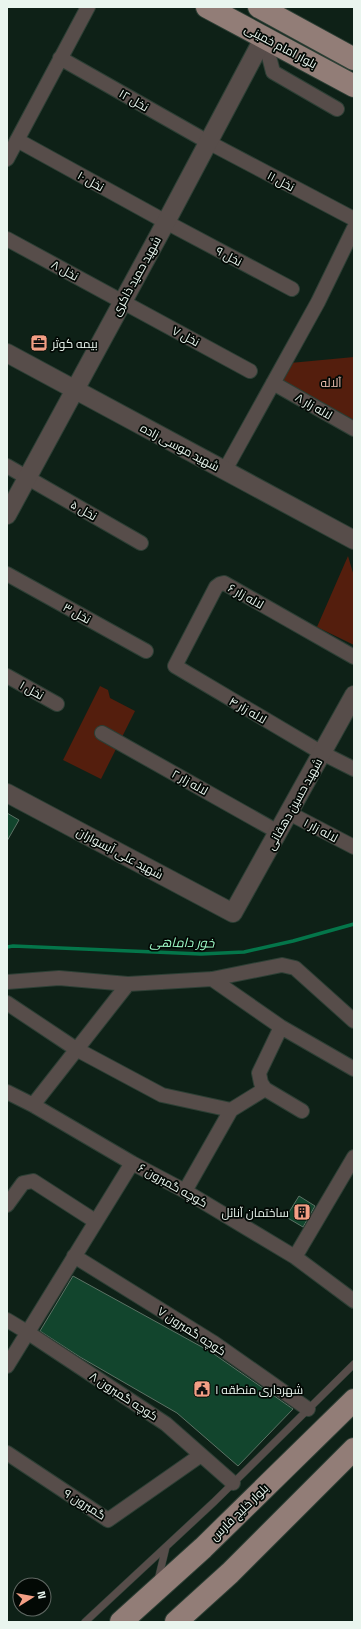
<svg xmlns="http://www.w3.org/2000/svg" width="361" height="1629" font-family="'Titillium Web',Cairo,sans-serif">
<rect width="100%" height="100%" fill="#0e2117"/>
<path fill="#541e0d" d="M354,357V420L279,380L290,363Z
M348,556L354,576V645L317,627Z
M100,686L108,690L110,698L135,711L101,779L63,760Z"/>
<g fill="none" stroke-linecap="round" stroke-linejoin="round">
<path stroke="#04764a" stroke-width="3.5" d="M7,947L13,946L201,954L244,952L293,941L354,924"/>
</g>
<path fill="#12452d" stroke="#5c7265" d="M7,813L19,820L7,841Z
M299,1196L315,1206L303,1227L286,1217Z
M73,1276L211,1352L293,1409L238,1466L177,1413L80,1357L40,1331Z"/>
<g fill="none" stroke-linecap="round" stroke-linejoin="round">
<g stroke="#2d3f35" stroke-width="8">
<path id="service" d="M158,1580L166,1547
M85,1622L214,1502L354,1364"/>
</g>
<g stroke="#2d3f35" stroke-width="16">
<path id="minor" d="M264,37L273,72L337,109
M60,58L208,142L354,219
M17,140L166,222L292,289
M7,159L88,7
M7,239L250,371
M273,383L354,429
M7,466L141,543
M225,470L318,302L354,228
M7,574L146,651
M354,657L224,583L220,584L216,587L175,666L322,753L354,769
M7,676L57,704
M102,733L278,832
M289,813L354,847
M212,979L281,1027L354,1069
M7,982L59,978L128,984L212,979L282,965L295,968L354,1021
M7,1003L76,1049L162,1095L231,1110
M281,1027L259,1073L261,1083L265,1089L302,1111
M7,1092L33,1105L132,1163L185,1191L295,1257L354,1301
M33,1105L128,984
M185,1191L231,1110L265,1089
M7,1205L23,1183L33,1181L95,1221
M74,1256L214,1343L308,1409
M295,1257L354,1157
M7,1320L27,1332L166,1424L233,1483
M7,1366L132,1163
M7,1453L108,1520L201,1455"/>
</g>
<g stroke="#2d3f35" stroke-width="20">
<path id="tertiary" d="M7,353L354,540
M7,515L166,222L264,37
M7,793L233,913L354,695"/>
</g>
<g stroke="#2d3f35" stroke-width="24">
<path id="primary" d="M207,7L354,86
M259,7L354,59
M121,1622L203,1548L354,1400
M176,1622L230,1573L354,1449"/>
</g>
<use href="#service" stroke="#574d4a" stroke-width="7"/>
<use href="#minor" stroke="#574d4a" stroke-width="14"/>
<use href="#tertiary" stroke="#574d4a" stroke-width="18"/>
<use href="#primary" stroke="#927d77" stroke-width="22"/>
</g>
<defs>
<g id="office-square" transform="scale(0.9)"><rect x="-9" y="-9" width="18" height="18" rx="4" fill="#f39f85" stroke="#030905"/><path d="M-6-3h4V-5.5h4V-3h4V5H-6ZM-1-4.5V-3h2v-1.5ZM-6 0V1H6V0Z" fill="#111"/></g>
<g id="building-square" transform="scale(0.9)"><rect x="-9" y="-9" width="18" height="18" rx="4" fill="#f39f85" stroke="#030905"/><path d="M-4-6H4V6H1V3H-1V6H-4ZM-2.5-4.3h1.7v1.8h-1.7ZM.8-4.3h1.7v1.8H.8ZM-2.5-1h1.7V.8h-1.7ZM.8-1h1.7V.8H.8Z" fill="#111"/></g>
<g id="civic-square" transform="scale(0.9)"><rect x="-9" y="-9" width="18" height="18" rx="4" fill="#f39f85" stroke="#030905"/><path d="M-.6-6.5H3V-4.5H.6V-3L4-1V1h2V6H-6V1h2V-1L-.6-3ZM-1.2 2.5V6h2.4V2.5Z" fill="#111"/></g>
</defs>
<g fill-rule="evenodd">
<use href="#office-square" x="39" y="343"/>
<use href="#building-square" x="302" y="1212"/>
<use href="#civic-square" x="202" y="1389"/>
</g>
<g text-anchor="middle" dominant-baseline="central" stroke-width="3.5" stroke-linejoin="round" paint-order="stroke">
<g font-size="12" fill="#e9f5ee" stroke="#030905">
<text transform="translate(281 46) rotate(28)">بلوار امام خمینی</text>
<text transform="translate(134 100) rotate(30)">نخل ۱۲</text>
<text transform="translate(91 181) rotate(29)">نخل ۱۰</text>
<text transform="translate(281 181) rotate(28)">نخل ۱۱</text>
<text transform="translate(229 256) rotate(28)">نخل ۹</text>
<text transform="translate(65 270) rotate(29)">نخل ۸</text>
<text transform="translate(136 276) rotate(-61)">شهید حمید ذاکری</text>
<text transform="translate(186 336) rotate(28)">نخل ۷</text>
<text transform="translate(314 406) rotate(30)">لاله زار ۸</text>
<text transform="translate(180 447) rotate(28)">شهید موسی زاده</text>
<text transform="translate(84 510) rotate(30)">نخل ۵</text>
<text transform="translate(246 596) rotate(29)">لاله زار ۶</text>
<text transform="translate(77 613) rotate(29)">نخل ۳</text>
<text transform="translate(32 690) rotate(29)">نخل ۱</text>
<text transform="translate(248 710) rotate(30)">لاله زار ۴</text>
<text transform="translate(190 782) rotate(29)">لاله زار ۲</text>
<text transform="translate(294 804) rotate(-61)">شهید حسین دهقانی</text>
<text transform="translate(321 830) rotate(28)">لاله زار ۱</text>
<text transform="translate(120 853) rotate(28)">شهید علی آبسواران</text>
<text transform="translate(173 1185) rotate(29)">کوچه گمبرون ۶</text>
<text transform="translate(192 1331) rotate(33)">کوچه گمبرون ۷</text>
<text transform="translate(124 1396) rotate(33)">کوچه گمبرون ۸</text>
<text transform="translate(85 1504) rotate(32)">گمبرون ۹</text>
<text transform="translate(239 1512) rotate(-44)">بلوار خلیج فارس</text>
</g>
<g font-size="12" fill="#e9f5ee" stroke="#030905" text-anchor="start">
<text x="52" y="343">بیمه کوثر</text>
<text x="289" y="1212" text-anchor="end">ساختمان آنائل</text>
<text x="215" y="1389">شهرداری منطقه ۱</text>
</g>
<g font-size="12" fill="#f0c1b2" stroke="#030905">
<text x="331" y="382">آلاله</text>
</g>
<g font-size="13" font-style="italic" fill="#9dfbc7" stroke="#030905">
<text transform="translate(182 942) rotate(1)">خور داماهی</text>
</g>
</g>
<rect width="361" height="1629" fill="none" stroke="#e9f5ee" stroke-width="16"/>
<g transform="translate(32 1597) rotate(79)"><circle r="19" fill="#030905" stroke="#5f6762"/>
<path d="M0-3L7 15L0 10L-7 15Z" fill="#f39f85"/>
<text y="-6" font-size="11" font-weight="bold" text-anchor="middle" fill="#e9f5ee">N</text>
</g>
</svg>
